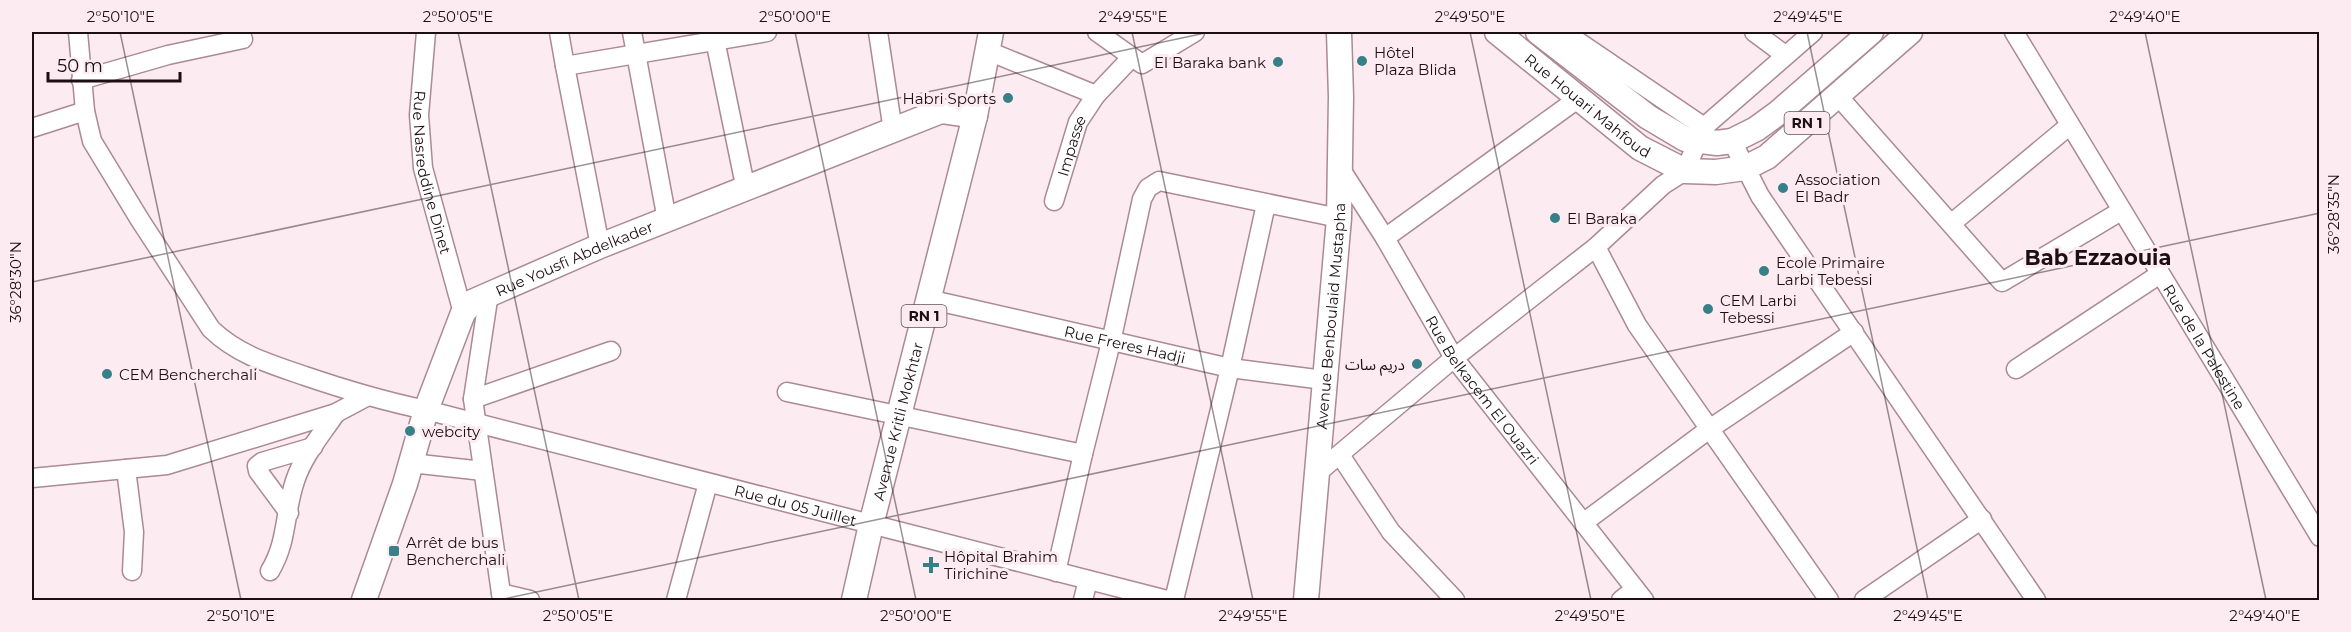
<svg xmlns="http://www.w3.org/2000/svg" width="2351" height="632" font-family="Montserrat,'Noto Sans Arabic',sans-serif">
<rect width="100%" height="100%" fill="#fcecf1"/>
<g fill="none" stroke-linecap="round" stroke-linejoin="round">
<g stroke="#ab8996" stroke-width="21">
<g id="minor">
<path id="s1" d="M78,32L85,111L92,141L140,220L211,329C238,355 270,364 305,376C346,390 383,401 426,410L1167,600"/>
<path id="s2" d="M426,32L419,115L423,168L463,313"/>
<path d="M559,32L565,66"/>
<path d="M632,32L667,220"/>
<path d="M878,32L893,131"/>
<path d="M1097,32L1142,64L1195,32"/>
<path d="M1564,32L1704,127"/>
<path d="M1754,32L1785,55"/>
<path id="s3" d="M2014,32L2320,537"/>
<path d="M715,40L746,190"/>
<path d="M988,51L1096,95L1131,58"/>
<path d="M81,80L168,55L243,39"/>
<path d="M1838,96L2002,282L2121,211"/>
<path d="M32,128L85,111"/>
<path d="M1732,141L1760,196L2036,600"/>
<path id="s4" d="M1340,168L1385,238L1454,358L1644,600"/>
<path id="s5" d="M1054,201L1078,122L1096,95"/>
<path d="M1952,223L2070,125"/>
<path d="M1385,238L1579,98"/>
<path d="M600,246L565,66L767,32"/>
<path d="M1596,247L1637,325L1829,600"/>
<path d="M489,293L473,399L502,600"/>
<path id="s6" d="M928,299L1230,368L1324,380"/>
<path d="M2016,369L2160,274"/>
<path d="M787,392L1083,454L1111,342L1142,199L1148,188L1159,181L1339,218"/>
<path d="M473,399L611,351"/>
<path d="M1340,455L1391,532L1455,600"/>
<path d="M411,463L483,471"/>
<path d="M126,469L134,532L132,571"/>
<path d="M1316,474L1454,358L1596,247L1663,185L1685,171L1704,127L1813,32"/>
<path d="M32,478L167,465L336,413L366,397"/>
<path d="M289,513L258,471L257,466L262,462L313,447"/>
<path d="M1583,523L1708,430L1854,332"/>
<path d="M270,571C288,541 284,513 295,481C303,456 321,435 336,413"/>
<path d="M1056,572L1083,454"/>
<path d="M501,593L530,600"/>
<path d="M676,600L708,483"/>
<path d="M1083,600L1088,580"/>
<path d="M1174,600L1230,368L1266,204"/>
<path d="M1621,600L1635,589"/>
<path d="M1864,600L1982,519"/>
</g>
</g>
<g stroke="#ab8996" stroke-width="27">
<g id="major">
<path id="s7" d="M1497,32L1640,148L1685,171L1716,172L1745,168L1767,157L1910,32"/>
<path d="M1538,32L1648,117L1685,139L1717,143L1732,141L1756,129L1778,113L1871,32"/>
<path id="s8" d="M364,600L405,484L426,410L463,313L472,302L600,246L941,111L975,116"/>
<path id="s9" d="M854,600L871,525L975,116L991,32"/>
<path id="s10" d="M1306,600L1339,218L1341,97L1339,32"/>
</g>
</g>
<use href="#minor" stroke="#fff" stroke-width="18"/>
<use href="#major" stroke="#fff" stroke-width="24"/>
</g>
<path fill="none" stroke="#1c0f14" stroke-width="1.5" stroke-opacity="0.45" d="M120,32L241,600M458,32L579,600M795,32L916,600M1132,32L1253,600M1470,32L1591,600M1807,32L1928,600M2145,32L2266,600M32,282L1210,32M499,600L2320,213"/>
<g fill="#388087" stroke="#fcecf1" stroke-width="2">
<circle cx="1362" cy="61" r="6"/>
<circle cx="1278" cy="62" r="6"/>
<circle cx="1008" cy="98" r="6"/>
<circle cx="1783" cy="188" r="6"/>
<circle cx="1555" cy="218" r="6"/>
<circle cx="1764" cy="271" r="6"/>
<circle cx="1708" cy="309" r="6"/>
<circle cx="1417" cy="364" r="6"/>
<circle cx="107" cy="374" r="6"/>
<circle cx="410" cy="431" r="6"/>
<rect x="388" y="545" width="12" height="12" rx="3"/>
<path d="M928 556h6v6h6v6h-6v6h-6v-6h-6v-6h6z"/>
</g>
<g text-anchor="middle" dominant-baseline="central" stroke-width="6" stroke-linejoin="round" paint-order="stroke">
<g fill="#fcecf1" stroke="#5f5156" stroke-width="1.5">
<rect x="1784.5" y="112" width="45" height="22" rx="4.5"/>
<rect x="901.5" y="305" width="45" height="22" rx="4.5"/>
</g>
<g font-size="14" font-weight="bold" fill="#1c0f14">
<text x="1807" y="123">RN 1</text>
<text x="924" y="316">RN 1</text>
</g>
<g font-size="15" fill="#1c0f14" stroke="#fcecf1" text-anchor="start">
<text x="1374" y="52">Hôtel<tspan x="1374" dy="17">Plaza Blida</tspan></text>
<text x="1266" y="62" text-anchor="end">El Baraka bank</text>
<text x="996" y="98" text-anchor="end">Habri Sports</text>
<text x="1795" y="179">Association<tspan x="1795" dy="17">El Badr</tspan></text>
<text x="1567" y="218">El Baraka</text>
<text x="1776" y="262">Ecole Primaire<tspan x="1776" dy="17">Larbi Tebessi</tspan></text>
<text x="1720" y="300">CEM Larbi<tspan x="1720" dy="17">Tebessi</tspan></text>
<text x="1405" y="364" text-anchor="end">دريم سات</text>
<text x="119" y="374">CEM Bencherchali</text>
<text x="422" y="431">webcity</text>
<text x="406" y="542">Arrêt de bus<tspan x="406" dy="17">Bencherchali</tspan></text>
<text x="944" y="556">Hôpital Brahim<tspan x="944" dy="17">Tirichine</tspan></text>
</g>
<g font-size="15" fill="#1c0f14" stroke="#fcecf1">
<text stroke="none"><textPath href="#s7" startOffset="117">Rue Houari Mahfoud</textPath></text>
<text stroke="none"><textPath href="#s5" startOffset="58">Impasse</textPath></text>
<text stroke="none"><textPath href="#s2" startOffset="142">Rue Nasreddine Dinet</textPath></text>
<text stroke="none"><textPath href="#s8" startOffset="429">Rue Yousfi Abdelkader</textPath></text>
<text stroke="none"><textPath href="#s10" startOffset="285">Avenue Benboulaid Mustapha</textPath></text>
<text stroke="none"><textPath href="#s6" startOffset="202">Rue Freres Hadji</textPath></text>
<text stroke="none"><textPath href="#s3" startOffset="368">Rue de la Palestine</textPath></text>
<text stroke="none"><textPath href="#s4" startOffset="264">Rue Belkacem El Ouazri</textPath></text>
<text stroke="none"><textPath href="#s9" startOffset="184">Avenue Kritli Mokhtar</textPath></text>
<text stroke="none"><textPath href="#s1" startOffset="946">Rue du 05 Juillet</textPath></text>
</g>
<g font-size="21" font-weight="bold" fill="#1c0f14" stroke="#fcecf1">
<text x="2098" y="257">Bab Ezzaouia</text>
</g>
</g>
<rect width="2351" height="632" fill="none" stroke="#fcecf1" stroke-width="66"/>
<path d="M48 72v9h132v-9" fill="none" stroke="#1c0f14" stroke-width="3"/>
<text x="57" y="72" font-size="18" fill="#1c0f14" stroke="#fcecf1" stroke-width="4.5" paint-order="stroke">50 m</text>
<rect x="33" y="33" width="2285" height="566" fill="none" stroke="#1c0f14" stroke-width="2"/>
<g font-size="15" text-anchor="middle" fill="#1c0f14">
<text x="121" y="22">2°50'10"E</text>
<text x="458" y="22">2°50'05"E</text>
<text x="795" y="22">2°50'00"E</text>
<text x="1133" y="22">2°49'55"E</text>
<text x="1470" y="22">2°49'50"E</text>
<text x="1808" y="22">2°49'45"E</text>
<text x="2145" y="22">2°49'40"E</text>
<text transform="translate(2334 214) rotate(-90)" y="5">36°28'35"N</text>
<text transform="translate(16 282) rotate(-90)" y="5">36°28'30"N</text>
<text x="241" y="621">2°50'10"E</text>
<text x="578" y="621">2°50'05"E</text>
<text x="916" y="621">2°50'00"E</text>
<text x="1253" y="621">2°49'55"E</text>
<text x="1590" y="621">2°49'50"E</text>
<text x="1928" y="621">2°49'45"E</text>
<text x="2265" y="621">2°49'40"E</text>
</g>
</svg>
